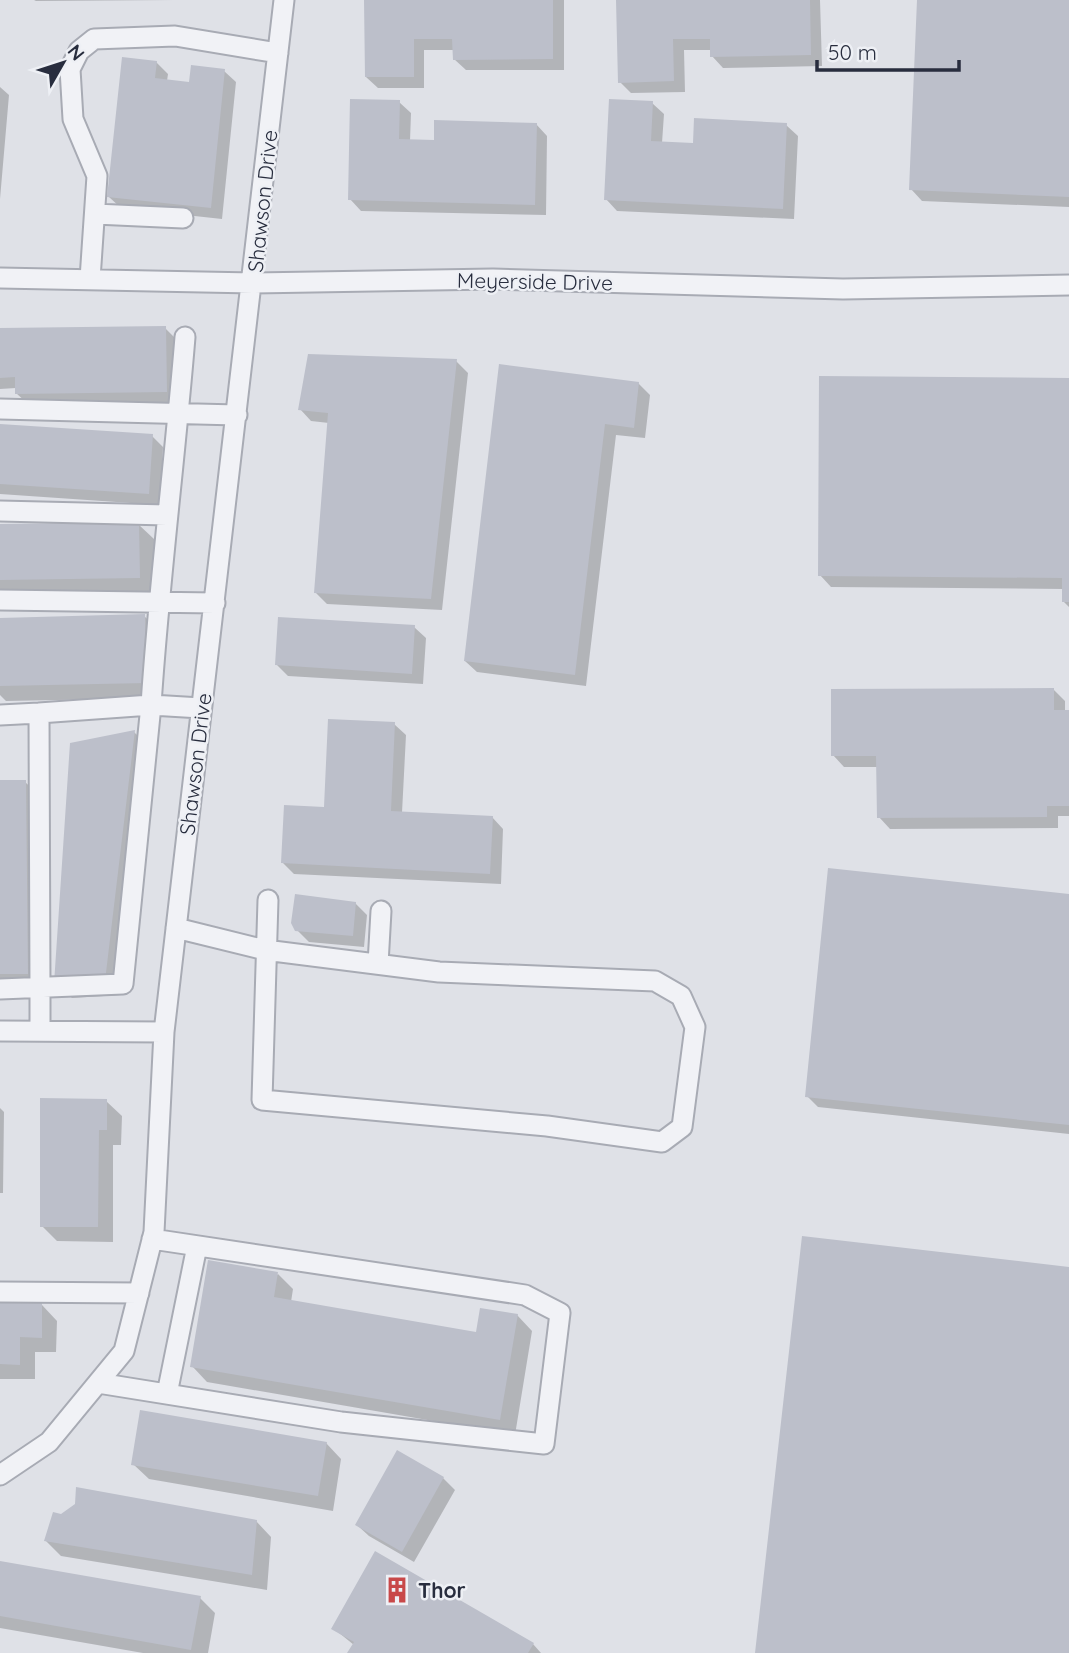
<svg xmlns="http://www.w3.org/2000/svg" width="1069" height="1653" font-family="Quicksand,sans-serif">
<rect width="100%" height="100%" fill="#dfe1e7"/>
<path fill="#0003" d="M34,0H175L36,1Z
M366,0H564V70H466L454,59V50H424V88H378L366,77Z
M617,0H820L822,66L723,68L712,56V50H684L685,92L631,93L620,82Z
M919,0H1069V207L922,201L911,189Z
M156,62L168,74L167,81L191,84L224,71L236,82L222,219L121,208L109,197Z
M0,87L9,95L0,199Z
M399,102L411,113L410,141H435L536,124L547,136L546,215L361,211L350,199Z
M652,103L664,114L662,143L694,144L786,125L798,136L794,219L617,211L606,199Z
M165,328L177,340V403L28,404L16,393V388L0,389V330Z
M456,361L468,373L442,610L327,604L316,593L329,423L311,421L300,409Z
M501,366L638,383L650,395L645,438L616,435L586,686L477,672L465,661Z
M1069,380V607L1063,601L1064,589L831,587L820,575Z
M0,426L152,436L163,447L160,505L0,494Z
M138,524L154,539V593L0,595V526Z
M144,616L160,631L161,698L6,701L0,695V619Z
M414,627L426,638L423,684L288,676L277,665Z
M1053,689L1065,701V712H1069V816H1058V828L890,829L879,817L878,767H844L833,755Z
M394,724L406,735L402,813L492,817L503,829L501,884L294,874L283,863Z
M134,732L149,747L120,995L72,998L56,983Z
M0,782H25L41,797L43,988H0Z
M1069,896V1134L818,1107L807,1096Z
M355,903L367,915L364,947L309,942L297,930Z
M106,1101L122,1116L121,1145H113V1242L57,1241L42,1226Z
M0,1108L4,1112L3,1193H0Z
M278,1274L293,1289L291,1302L477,1334L517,1315L532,1331L515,1435L207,1382L192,1366Z
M0,1305H42L57,1321L56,1352H35V1379H0Z
M326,1443L341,1459L333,1511L149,1479L133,1464Z
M443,1478L455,1490L414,1562L369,1536L357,1525Z
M256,1521L271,1537L267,1590L61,1556L46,1541Z
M0,1563L200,1598L215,1613L208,1653H143L0,1628Z
M333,1628L533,1644L541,1653H349L354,1645Z"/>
<path fill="#bcbfca" d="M364,0H553V59L453,60L452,39H414V77H365Z
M616,0H810L811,55L710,57V39H673L674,81L618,83Z
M917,0H1069V197L909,190Z
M122,57L157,61L155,78L189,82L191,65L225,69L211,208L107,197Z
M350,99L400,100L399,139L434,140V120L537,123L535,205L348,200Z
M609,99L653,101L651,141L693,143L694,118L787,123L783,209L604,200Z
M166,326L167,392L15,394V377L0,378V328Z
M308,354L457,359L431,599L314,593L328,413L298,410Z
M499,364L639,382L634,428L605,424L575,675L464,661Z
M819,376L1069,378V602H1062V578L818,576Z
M0,424L153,434L149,494L0,484Z
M139,522L140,578L0,580V524Z
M145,614L147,683L0,686V618Z
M278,617L415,625L412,674L275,665Z
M1054,688V710H1069V806H1047V817L877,818L876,756H831V689Z
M328,719L395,722L391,811L493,816L490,874L281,863L284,805L324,807Z
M135,730L105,981L54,984L70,743Z
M0,780H26L28,974H0Z
M828,868L1069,894V1125L805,1097Z
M295,894L356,902L353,936L295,931L291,923Z
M40,1098L107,1099V1130H99L98,1227H40Z
M802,1236L1069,1267V1653H755Z
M208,1260L278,1272L274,1297L476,1332L480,1308L518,1314L500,1420L190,1367Z
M0,1303H42V1338L20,1337V1365L0,1364Z
M140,1410L327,1442L318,1496L131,1465Z
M397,1450L444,1477L402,1552L355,1525Z
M76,1487L257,1520L252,1575L44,1541L53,1512L61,1514L75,1504Z
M375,1551L534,1643L528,1653H347L354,1642L331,1629Z
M0,1561L201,1596L191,1650L0,1616Z"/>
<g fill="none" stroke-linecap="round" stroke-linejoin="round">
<g stroke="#a8abb4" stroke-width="23">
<path id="minor" d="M95,214L183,218
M0,278L253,283L493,279L843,289L1069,285
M90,279L97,176L73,119L70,69L79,51L94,39L175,36L278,53
M185,337C175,460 159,582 151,705L201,708
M0,409L237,415
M0,511L167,515
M0,600L215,603
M0,715L39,713
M176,928L265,950L439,972L655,981L681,996L695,1027L682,1127L662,1142L547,1126L262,1100L268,900
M378,964L381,911
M0,989L123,984L151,705L39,713L40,989V1031
M0,1031L164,1032
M0,1292L139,1293
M98,1383L341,1422L544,1444L560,1313L525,1295L152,1239
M167,1394L197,1246
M0,1475L49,1442L124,1351L154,1232L164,1032L284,0"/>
</g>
<use href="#minor" stroke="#f1f2f6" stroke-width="19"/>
</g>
<defs>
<g id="building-bare" transform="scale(2.1)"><path d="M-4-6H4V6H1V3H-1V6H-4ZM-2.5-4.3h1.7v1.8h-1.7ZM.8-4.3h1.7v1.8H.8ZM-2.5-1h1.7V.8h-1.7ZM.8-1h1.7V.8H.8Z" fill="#c84849" stroke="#eef0f5" stroke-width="2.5" paint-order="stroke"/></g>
</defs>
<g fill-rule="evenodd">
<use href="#building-bare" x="397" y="1590"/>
</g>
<g text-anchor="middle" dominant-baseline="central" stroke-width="5" stroke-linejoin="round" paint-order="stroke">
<g font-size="21" fill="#282d3e" stroke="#eef0f5">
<text transform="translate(262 201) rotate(-84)">Shawson Drive</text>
<text transform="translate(535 281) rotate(1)">Meyerside Drive</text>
<text transform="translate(195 764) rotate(-83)">Shawson Drive</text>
</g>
<g font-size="21" font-weight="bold" fill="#282d3e" stroke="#eef0f5" text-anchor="start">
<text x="418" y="1590">Thor</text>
</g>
</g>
<g transform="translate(63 63) rotate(51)" stroke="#eef0f5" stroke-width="5" paint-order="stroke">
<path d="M0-5L12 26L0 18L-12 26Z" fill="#282d3e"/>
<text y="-10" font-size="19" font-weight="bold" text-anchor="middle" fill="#282d3e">N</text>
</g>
<path d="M817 60v10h142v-10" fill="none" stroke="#282d3e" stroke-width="3.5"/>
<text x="828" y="60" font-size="21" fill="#282d3e" stroke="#eef0f5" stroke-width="5" paint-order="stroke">50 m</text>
</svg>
